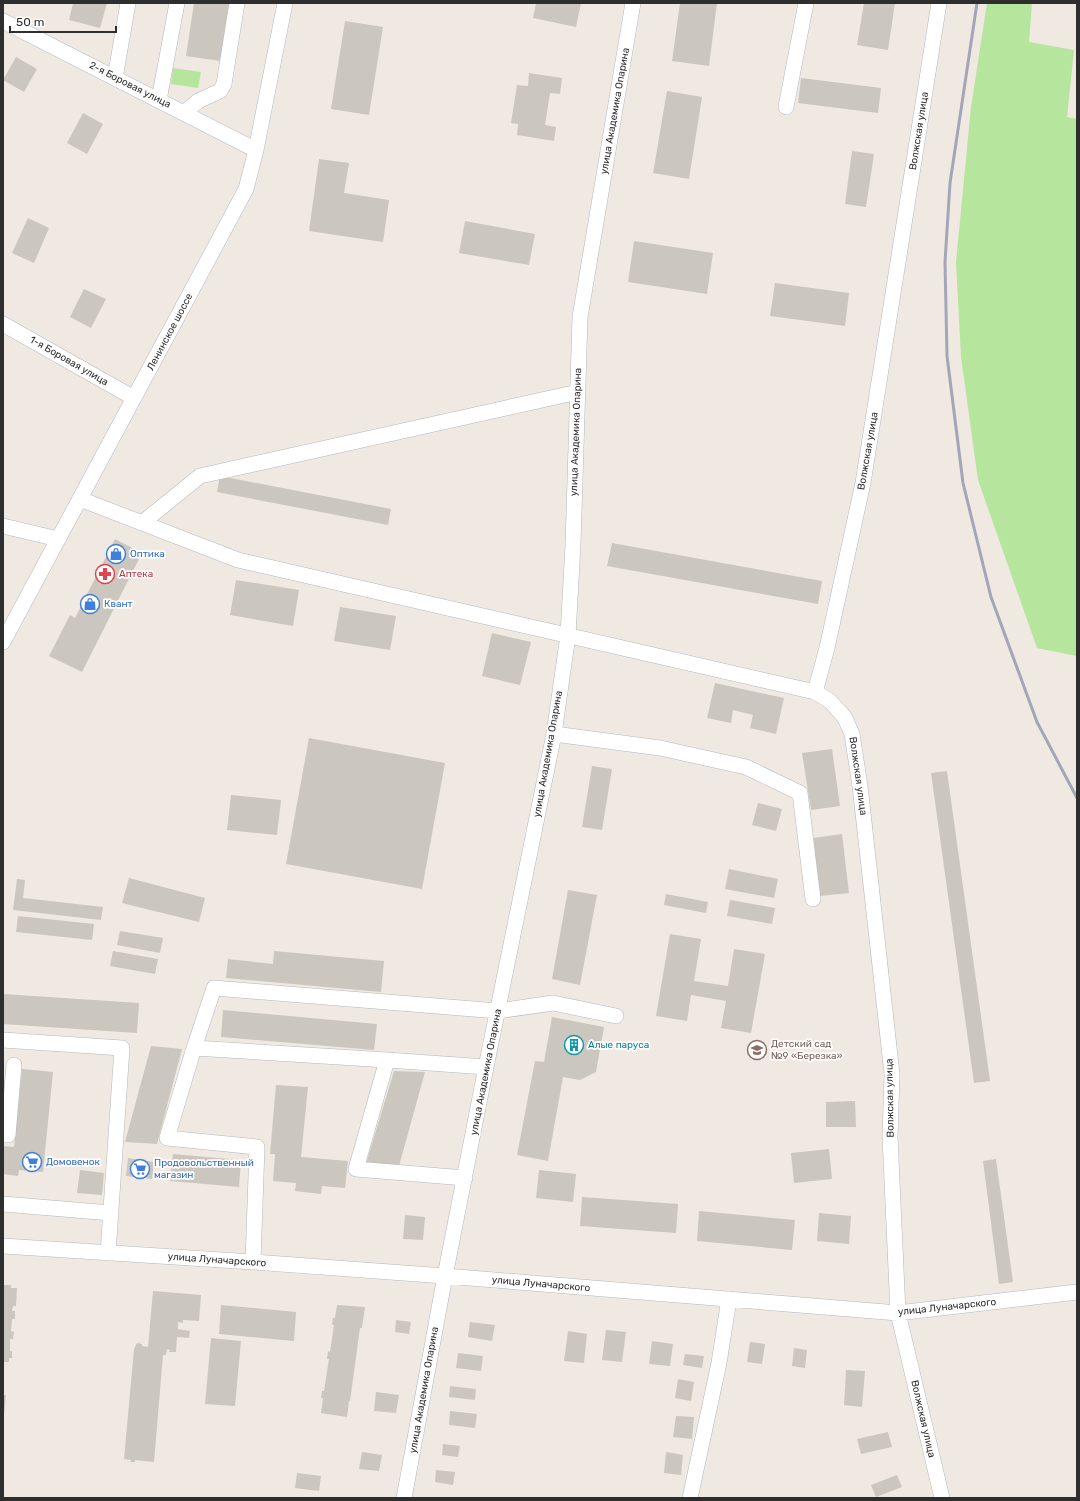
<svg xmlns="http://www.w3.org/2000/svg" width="1080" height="1501" font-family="Rubik,sans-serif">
<rect width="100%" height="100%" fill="#efe9e1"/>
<path fill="#b6e59e" d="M987,3H1032L1029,42L1074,50L1067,117L1077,119V656L1037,648L978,480L961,357L956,262L971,107Z
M173,68L201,72L198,88L171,84Z"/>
<path fill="#cbc7bf" d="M73,3H107L100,28L69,20Z
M194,3H229L220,61L186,56Z
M536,3H581L576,27L533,18Z
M680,3H717L709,66L672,61Z
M864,3H895L888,50L857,45Z
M345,21L383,27L369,115L331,109Z
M16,57L37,69L24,92L3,80Z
M529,73L562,78L560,94L550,93L545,125L556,127L554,141L517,135L518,124L511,123L517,85L528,86Z
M801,78L881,88L878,113L798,103Z
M667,91L702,97L689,179L653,173Z
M83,113L103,124L87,154L67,143Z
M852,151L874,154L866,207L845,204Z
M319,159L349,163L344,193L389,200L383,242L309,231Z
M28,218L49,228L34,263L12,253Z
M465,221L535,234L529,265L459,253Z
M634,241L713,253L707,294L628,282Z
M775,283L849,293L845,326L770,316Z
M84,289L106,299L91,328L70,317Z
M220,476L391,509L388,525L217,492Z
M115,539L142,553L82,672L49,656L70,615L75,618Z
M612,543L822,581L818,604L607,566Z
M236,580L299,590L293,626L230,615Z
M340,607L396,616L390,650L334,641Z
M492,633L531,642L520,685L482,676Z
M715,683L784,698L776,734L750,728L753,715L733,710L731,723L707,718Z
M309,738L445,763L422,889L286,864Z
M832,749L840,806L811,810L802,753Z
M592,766L612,769L602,830L582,827Z
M947,771L990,1081L974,1083L931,773Z
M231,795L281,800L277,835L227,830Z
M758,803L782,809L776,831L752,825Z
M842,834L849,893L820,896L813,838Z
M729,869L778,879L774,898L725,889Z
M129,878L205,898L199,922L122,903Z
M17,879L25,880L23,898L103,907L101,920L13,910Z
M568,890L597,895L580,985L552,979Z
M666,894L708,902L706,913L664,905Z
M730,900L775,908L772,924L727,916Z
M18,916L94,924L92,940L16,932Z
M120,931L163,938L160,953L117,945Z
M670,934L701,939L694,981L728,986L734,949L765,954L751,1033L721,1028L726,1001L691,995L687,1021L656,1016Z
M113,951L158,959L155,974L110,966Z
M274,951L384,961L381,992L226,978L228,959L273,964Z
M3,994L139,1003L137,1033L3,1024Z
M223,1010L377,1024L374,1050L221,1037Z
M552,1017L604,1027L596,1072L580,1080L563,1077L548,1161L517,1155L535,1061L544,1062Z
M151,1046L182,1049L157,1144L125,1142Z
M22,1069L53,1072L43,1172L19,1170L18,1176L3,1174V1146L14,1147Z
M394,1071L425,1072L399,1166L366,1164Z
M276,1085L308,1087L301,1157L348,1161L345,1188L322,1186L321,1194L295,1191L296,1183L273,1181L275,1154H270Z
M855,1101L856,1127H826V1102Z
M829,1149L832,1179L794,1183L791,1153Z
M173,1154L241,1160L239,1187L170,1181Z
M128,1158L154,1162L152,1179L126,1176Z
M996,1159L1013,1282L999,1284L983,1161Z
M80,1170L104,1173L102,1195L77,1193Z
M539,1170L576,1174L573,1202L536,1198Z
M582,1197L678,1204L676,1233L580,1226Z
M699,1211L795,1220L792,1250L697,1241Z
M819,1213L851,1216L849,1244L817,1241Z
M405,1215L425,1217L423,1240L403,1239Z
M3,1285H11V1288H17L16,1306H13L12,1311H15V1319H12L11,1331L14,1332L13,1339H10V1351H12V1358H9V1362H3Z
M153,1291L201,1295L199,1321L183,1320V1323L178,1322V1329L190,1331L189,1338L177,1337L176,1352H169L170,1350L167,1349L166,1355H163L154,1462L135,1460V1462H130L131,1460L124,1459L134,1349L137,1343L142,1344V1346L148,1347Z
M221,1305L296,1312L294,1341L219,1334Z
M337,1305L365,1307L362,1328H360L350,1401H349L347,1417L321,1413L323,1398H321L322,1391H324L329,1359H327L328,1351L330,1352L334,1325H332L333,1318H335Z
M396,1320L411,1322L409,1334L395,1332Z
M470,1322L495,1325L492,1341L468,1337Z
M606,1330L626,1332L622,1362L602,1360Z
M568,1331L587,1334L584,1363L564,1361Z
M211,1338L241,1341L235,1406L205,1404Z
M652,1341L673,1344L670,1366L649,1364Z
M750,1342L765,1344L762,1364L747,1362Z
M794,1348L807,1350L805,1368L792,1366Z
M458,1353L483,1356L481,1371L456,1368Z
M685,1354L704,1356L702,1368L683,1365Z
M846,1370L865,1371L862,1407L844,1405Z
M678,1379L694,1382L691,1401L675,1398Z
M450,1386L476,1389L475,1400L449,1397Z
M376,1392L399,1395L396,1413L374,1411Z
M3,1395H6L4,1415H3Z
M450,1411L477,1414L475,1428L449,1425Z
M676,1416L694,1417L692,1439L673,1437Z
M888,1432L892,1447L861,1454L857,1439Z
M443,1444L460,1446L458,1457L442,1455Z
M362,1452L382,1455L379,1471L359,1469Z
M666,1452L683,1455L681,1475L664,1473Z
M436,1470L455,1472L453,1485L435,1482Z
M297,1473L321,1476L319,1491L295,1488Z
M897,1475L902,1487L876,1497L871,1485Z"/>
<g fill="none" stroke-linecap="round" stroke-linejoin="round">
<g stroke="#b4b7c1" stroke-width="16">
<path id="minor" d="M939,3L863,483L827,648L815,692L830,701L839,711L845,718L852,734L860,786L892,1074L890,1137L898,1313L942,1498
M3,21L256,150
M115,78L128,3
M159,100L177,3
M786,107L806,3
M184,113L198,101L220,91L224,84L237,3
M3,324L134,398
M80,499L238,560L815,692
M142,523L200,476L578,392
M3,526L58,539
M3,642L246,189L256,150L285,3
M554,734L660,748L746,767L800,793L813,899
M3,1040L122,1048L108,1253
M194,1048L387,1060
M3,1135H8L14,1065
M465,1178L356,1169L387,1060L486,1067
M3,1204L111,1213
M3,1246L253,1262L445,1276L898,1313L1077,1292
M253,1262L257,1147L167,1138L194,1048L214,988L498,1011L553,1003L616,1016
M404,1498L445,1276L486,1067L554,734L568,635L573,545L580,317L633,3
M690,1498L719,1363L729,1299"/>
</g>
<use href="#minor" stroke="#fff" stroke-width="15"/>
<path stroke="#a3a6b8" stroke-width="3" d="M977,3L950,183L945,262L947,356L963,483L991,597L1037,722L1077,798"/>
</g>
<defs>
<g id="shop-ring" transform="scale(1)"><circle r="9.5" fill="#fff" stroke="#3f7fe0" stroke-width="1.5"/><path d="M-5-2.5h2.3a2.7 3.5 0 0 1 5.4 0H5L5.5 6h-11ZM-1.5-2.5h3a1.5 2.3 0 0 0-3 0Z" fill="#3f7fe0"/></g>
<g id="pharmacy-ring" transform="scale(1)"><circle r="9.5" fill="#fff" stroke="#e0444e" stroke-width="1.5"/><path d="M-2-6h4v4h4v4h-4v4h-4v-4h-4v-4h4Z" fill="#e0444e"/></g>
<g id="building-ring" transform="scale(1)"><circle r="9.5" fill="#fff" stroke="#0f9aa8" stroke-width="1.5"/><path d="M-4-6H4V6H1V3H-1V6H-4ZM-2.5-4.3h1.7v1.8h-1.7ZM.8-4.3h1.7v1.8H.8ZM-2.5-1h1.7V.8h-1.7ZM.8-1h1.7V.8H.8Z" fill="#0f9aa8"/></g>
<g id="school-ring" transform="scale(1)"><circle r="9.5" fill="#fff" stroke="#8d6e63" stroke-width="1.5"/><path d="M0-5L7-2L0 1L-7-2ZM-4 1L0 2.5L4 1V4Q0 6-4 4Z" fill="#8d6e63"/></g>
<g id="supermarket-ring" transform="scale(1)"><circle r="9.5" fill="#fff" stroke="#3f7fe0" stroke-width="1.5"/><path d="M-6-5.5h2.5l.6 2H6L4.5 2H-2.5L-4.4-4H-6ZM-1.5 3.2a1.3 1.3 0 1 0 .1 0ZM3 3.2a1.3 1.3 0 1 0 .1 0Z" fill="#3f7fe0"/></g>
</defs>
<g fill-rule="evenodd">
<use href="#shop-ring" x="116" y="554"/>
<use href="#pharmacy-ring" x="105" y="574"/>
<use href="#shop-ring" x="90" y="604"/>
<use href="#building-ring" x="574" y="1045"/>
<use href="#school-ring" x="757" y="1050"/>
<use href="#supermarket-ring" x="32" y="1162"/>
<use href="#supermarket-ring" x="140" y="1169"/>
</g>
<g text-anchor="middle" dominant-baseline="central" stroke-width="3.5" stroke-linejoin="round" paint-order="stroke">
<g font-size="10" fill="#2e2e2e" stroke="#fff">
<text transform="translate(130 85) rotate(27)">2-я Боровая улица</text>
<text transform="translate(615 111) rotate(-80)">улица Академика Опарина</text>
<text transform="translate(919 131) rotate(-81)">Волжская улица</text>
<text transform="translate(170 332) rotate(-62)">Ленинское шоссе</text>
<text transform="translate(69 361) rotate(30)">1-я Боровая улица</text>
<text transform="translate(576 432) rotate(-88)">улица Академика Опарина</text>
<text transform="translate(868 451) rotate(-80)">Волжская улица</text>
<text transform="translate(548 754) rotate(-80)">улица Академика Опарина</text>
<text transform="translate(858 776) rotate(82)">Волжская улица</text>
<text transform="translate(486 1072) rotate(-79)">улица Академика Опарина</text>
<text transform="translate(890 1098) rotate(-91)">Волжская улица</text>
<text transform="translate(217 1260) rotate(4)">улица Луначарского</text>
<text transform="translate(541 1284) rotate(5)">улица Луначарского</text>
<text transform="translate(947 1307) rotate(-6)">улица Луначарского</text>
<text transform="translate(424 1390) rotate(-80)">улица Академика Опарина</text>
<text transform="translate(923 1419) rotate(77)">Волжская улица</text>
</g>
<g font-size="10" fill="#366cbe" stroke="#fff" text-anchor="start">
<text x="130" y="554">Оптика</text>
<text x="104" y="604">Квант</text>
<text x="46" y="1162">Домовенок</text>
<text x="154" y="1163">Продовольственный<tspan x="154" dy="12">магазин</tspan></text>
</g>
<g font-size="10" fill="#be3a42" stroke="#fff" text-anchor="start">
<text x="119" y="574">Аптека</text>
</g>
<g font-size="10" fill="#785e54" stroke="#fff" text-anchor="start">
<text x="771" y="1044">Детский сад<tspan x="771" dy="12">№9 «Березка»</tspan></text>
</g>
<g font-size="10" fill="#0d838f" stroke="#fff" text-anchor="start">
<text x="588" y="1045">Алые паруса</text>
</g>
</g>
<rect width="1080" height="1501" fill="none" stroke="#2e2e2e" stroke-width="8"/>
<path d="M10 26v6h106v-6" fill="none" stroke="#2e2e2e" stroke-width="2"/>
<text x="16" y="26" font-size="12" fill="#2e2e2e" stroke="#ffffff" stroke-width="3" paint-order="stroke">50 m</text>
</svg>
